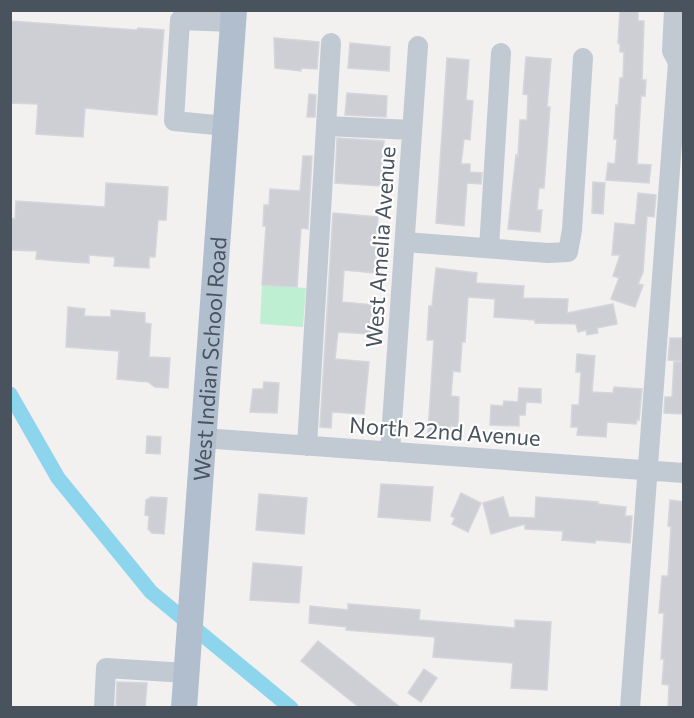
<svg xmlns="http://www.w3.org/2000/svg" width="694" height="718" font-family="Commissioner,sans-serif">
<rect width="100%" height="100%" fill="#f3f0f0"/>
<path fill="#bfefd3" d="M262,285L306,288L303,327L260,324Z"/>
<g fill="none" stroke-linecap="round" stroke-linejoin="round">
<path stroke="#8dd5ec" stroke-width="15" d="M10,394L58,478L151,592L291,708"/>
</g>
<path fill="#cdcfd5" stroke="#d4d6db" stroke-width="1.5" d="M620,10H638V21H644L642,80H646L645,96H641L637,164L651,165L649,183L606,180L608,163L615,164L617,139H614L616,105L618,106L620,78H623L624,52H620V44L618,43Z
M10,21L137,30L138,28L164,30L157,115L85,108L83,137L36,134L38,104L10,103Z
M274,38L319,42L317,69L301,68V71L275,68Z
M350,43L390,47L389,71L348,68Z
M526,57L551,59L547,107H550L544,188H539L537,210H542L540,232L508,229L516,155L518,156L520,120H527L528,95L523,94Z
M447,58L469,60L466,100L473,101L470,140L464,139L461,164H470V172L482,173L481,184L467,183L464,226L436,223Z
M347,93L387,96L386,117L345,115Z
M309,94L316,95L315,117H307Z
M337,138L384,141L380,186L335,183Z
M303,156H312L308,229L301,228L297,287L262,285L266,226H263L264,205H269L270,189L300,191Z
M593,182L605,183L603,214L592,213Z
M106,183L168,187L166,220H158L155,257H149V268L114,266L115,257L89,255V263L71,262L36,259L37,251L10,250V218L15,219L16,201L105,207Z
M638,193L656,195L654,217L647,216L643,272L638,284L643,285L635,307L611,299L619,278L613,276L620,255H612L615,223L635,225Z
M333,213L378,217L375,273L344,270L342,302L373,305L370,334L338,332L335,359L369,362L364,414L332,412L331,428L320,427Z
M436,268L477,273L476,283L524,286L523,298L568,299L567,313L613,304L617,324L597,328L598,333L587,335L586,330L578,332L576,324L535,323V320L494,317L495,299L468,297L465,342H462L460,372L453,371L451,396L459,397L458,427L450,426V433L428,432L434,340H427L429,306H432Z
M68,307L85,309L84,316L111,317V310L145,313V323L151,324L149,357L170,358L168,388L155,387L148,382L117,379L119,351L66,347Z
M670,338H684V361L668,360Z
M577,354L595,356L592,392L613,393L614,387L642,389L639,420L637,419L636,424L607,422L606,437L577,435L578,427H571L572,405H579L581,372H576Z
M674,362H684V414L664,413L665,397H672Z
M264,382L279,383L277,413L250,412L253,389H263Z
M519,388L541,389V403L526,402L525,415H519V426L490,425L491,405L503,406L504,401L518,402Z
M147,436L161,437L160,454L146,453Z
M381,484L433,487L430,521L378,517Z
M461,493L481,503L468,532L452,524L455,518L451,516Z
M259,494L307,498L304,534L256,530Z
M151,497L167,498L164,534L152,533L148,529L149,516L145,515L146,500Z
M503,497L509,517L535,518L536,497L598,502V504L626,507L625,516H632L630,543L596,540L595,543L562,540L563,531L525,529V524L491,534L483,503Z
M670,500L684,502V708H668L669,685L662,684L664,659H661L664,613H659L662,576H668L671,527L668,526Z
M253,563L302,567L299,603L250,600Z
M348,604L420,610L419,620L515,628V620L551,622L547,690L511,688L513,663L433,657L435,637L346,630L347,627L309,623L310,606L348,610Z
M318,641L401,708H360L301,661Z
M424,669L437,678L421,702L408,693Z
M117,682L147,683L145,708H116Z"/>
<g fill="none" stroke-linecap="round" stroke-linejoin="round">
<path stroke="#c1cad2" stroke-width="20" d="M226,126L174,121L180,20L233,22
M327,126L412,130
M405,242L548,253L568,252L572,230L583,58
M489,248L501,53
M203,438L684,473
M307,446L331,43
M390,452L418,46
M104,708L106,668L186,673
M630,708L678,62L672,51L674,10"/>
<path stroke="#b0bece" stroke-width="26" id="s1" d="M184,708L234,10"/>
</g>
<g text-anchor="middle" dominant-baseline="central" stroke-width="4.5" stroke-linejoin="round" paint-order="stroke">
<g font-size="22" fill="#48535e" stroke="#fff">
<text transform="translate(380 247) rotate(-86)">West Amelia Avenue</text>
<text stroke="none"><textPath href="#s1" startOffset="350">West Indian School Road</textPath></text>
<text transform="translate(445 431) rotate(4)">North 22nd Avenue</text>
</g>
</g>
<rect width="694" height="718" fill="none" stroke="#48535e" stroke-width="24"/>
</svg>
